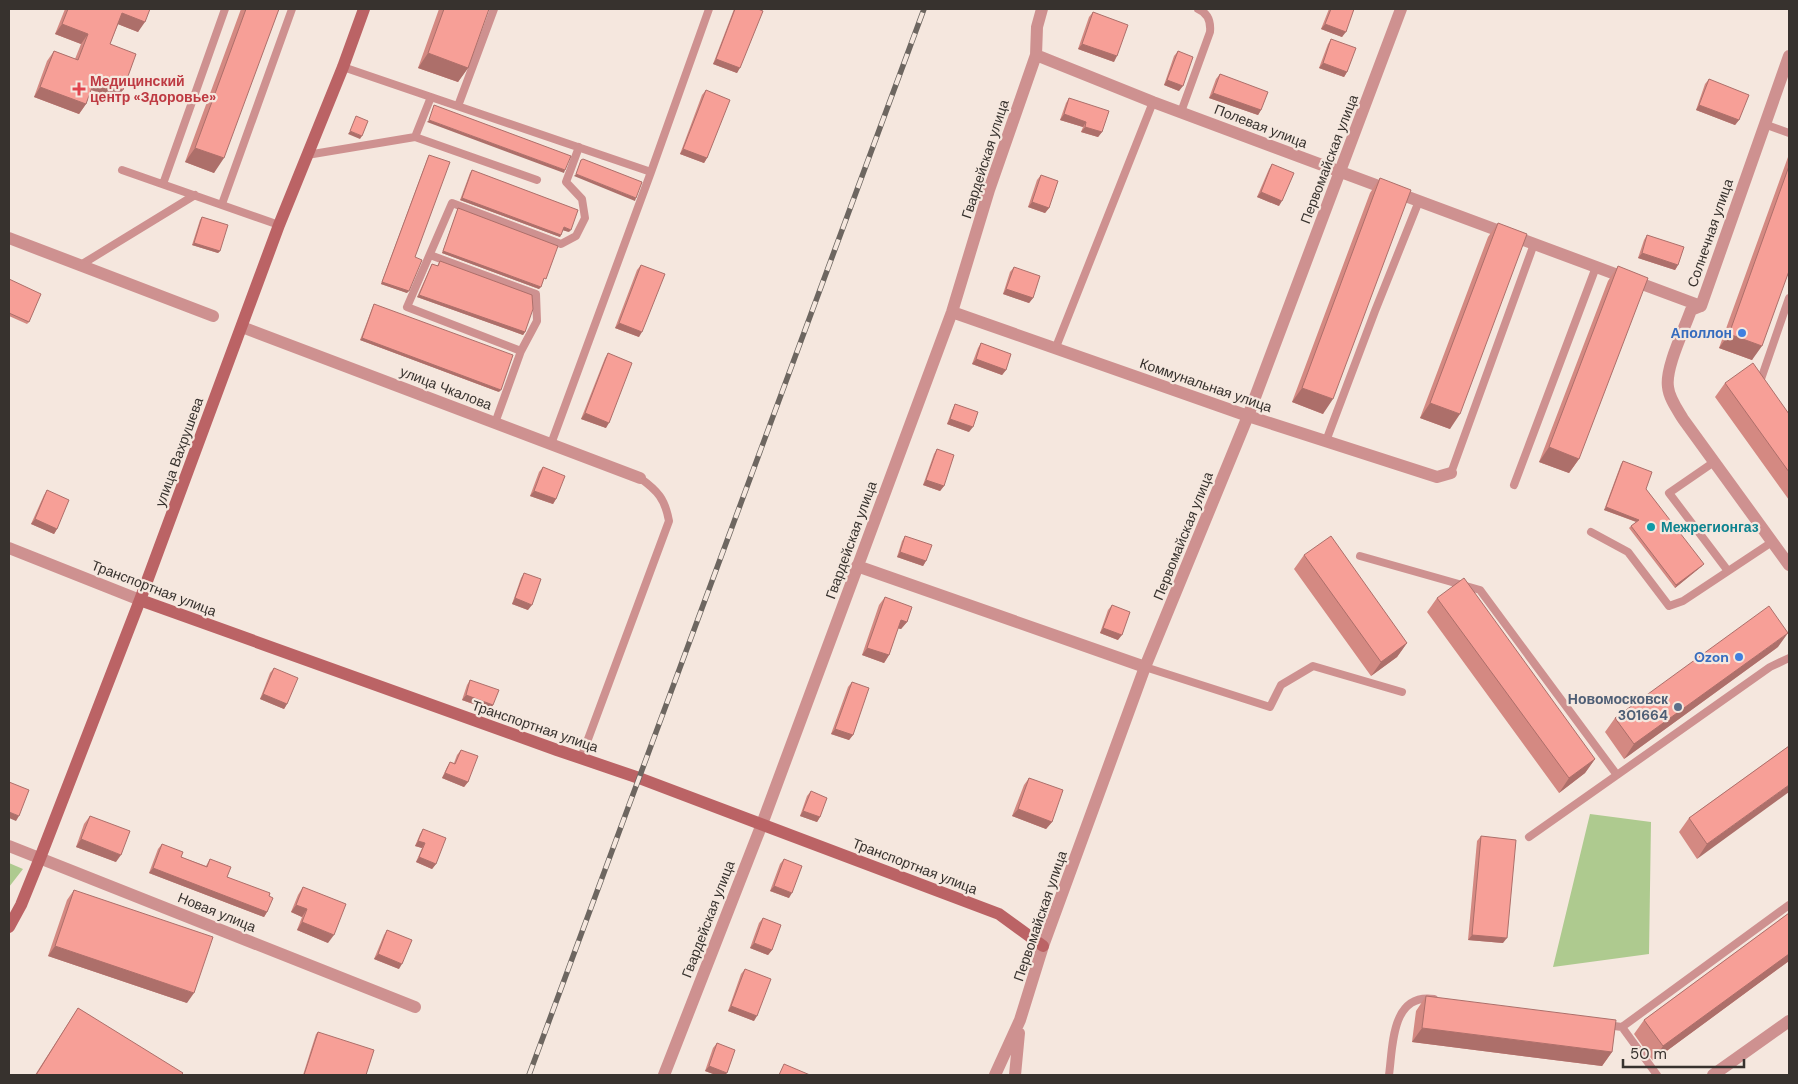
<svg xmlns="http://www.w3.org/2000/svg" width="1798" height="1084" font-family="'DM Sans',sans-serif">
<rect width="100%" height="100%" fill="#f5e7de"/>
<path fill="#aeca8f" d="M1590,814L1651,822L1649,954L1553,967Z
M9,863L23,869L9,887Z"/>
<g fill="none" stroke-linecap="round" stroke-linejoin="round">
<path stroke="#ce9190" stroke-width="8" d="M343,67L651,172
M458,106L494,9
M1181,112L1210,32C1211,21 1208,13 1198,9
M1764,124L1789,133
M415,137L431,97
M307,155L415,137L537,180
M122,170L279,225
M163,184L225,9
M222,204L292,9
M430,255L536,294L537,321L521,351L495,423
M79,266L195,195
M1056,347L1153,102
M521,351L407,307L452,203L561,244L576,236L585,218L582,199L566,182L579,147
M1762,385L1760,382L1789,298
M1326,441L1375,311L1419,201
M551,444L651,172L709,9
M1714,462L1669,493L1728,571
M1451,473L1534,244
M1514,485L1596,267
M1591,532L1628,552L1669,606L1683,601L1772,542
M1360,556L1480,590L1617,775L1770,667L1789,658
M1145,667L1270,707L1281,685L1313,666L1402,692
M581,758L669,521C665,499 658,491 640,478
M1529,837L1617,775
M1606,1025L1622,1027L1789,905
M1622,1027L1657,1075
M1389,1075C1393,1046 1391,993 1434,999"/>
<path stroke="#ce9190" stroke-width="12" d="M1036,55L1153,102L1701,306
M9,238L213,316
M1701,306L1691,310C1684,330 1665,368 1668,387C1669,398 1677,409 1683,419L1789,565
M1701,306L1789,56
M952,312L1248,416L1437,477L1451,473
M242,327L640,478
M9,548L140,600
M857,566L1145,667
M9,846L415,1007
M664,1075L762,824L952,312L989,190L1036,55L1037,27L1042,9
M995,1075L1020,1020L1043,946L1145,667L1248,416L1401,9
M1015,1075L1019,1033
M1713,1075L1789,1021"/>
<path stroke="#bb6365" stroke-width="12" d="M140,600L557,750L639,778L999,914L1043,946
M9,927L21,905L40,858L140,600L279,225L343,67L364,9"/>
<g stroke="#6d6660" stroke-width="5.5">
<path id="rail" d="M529,1075L924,9"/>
</g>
<use href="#rail" stroke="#f5e7de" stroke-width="4" stroke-dasharray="11" stroke-linecap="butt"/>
</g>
<path fill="#d48982" d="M65,9H150L138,32L118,24L110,44L116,99L91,90L86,104L79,114L34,97L47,61L54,51L75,59L81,44L55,34Z
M241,9H279L214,173L185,162Z
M439,9H489L468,68L458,82L418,68Z
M734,9H758L737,73L713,64Z
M1329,9H1354L1342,37L1321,29Z
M1093,12L1114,62L1078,49L1089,17Z
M1331,39L1347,72L1344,77L1319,68L1328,44Z
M1178,51L1179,91L1164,85L1174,56Z
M1220,74L1261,110L1258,115L1209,98L1216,79Z
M1709,79L1739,120L1735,125L1696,110L1705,84Z
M706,90L707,158L704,163L680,154L702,95Z
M1069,98L1102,132L1098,137L1081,132L1083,127L1060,120L1066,103Z
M429,155L415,257L407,293L381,284L428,157Z
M1789,155V271L1752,360L1719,348L1788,157Z
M1272,164L1279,206L1257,197L1269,169Z
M472,170L569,232L563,230L560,237L460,200L470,173Z
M1041,175L1049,208L1045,213L1028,207L1037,180Z
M1380,178L1323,414L1292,402L1370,193Z
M458,208L544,282L543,281L539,289L442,253L457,211Z
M202,217L220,251L218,253L192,245L200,220Z
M1498,223L1450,429L1420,418L1488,237Z
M1647,235L1678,265L1675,270L1638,258L1644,240Z
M440,261L525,332L523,335L417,297L431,266L432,264L437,266Z
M641,265L639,337L615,328L637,270Z
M1618,266L1579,459L1569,473L1539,462L1608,281Z
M1014,267L1033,298L1029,303L1003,294L1010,272Z
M9,279L29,322L27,324L9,316Z
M374,304L499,392L360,340L373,306Z
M981,343L1006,370L1002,375L972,364L978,348Z
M608,353L606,428L581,419L605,358Z
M1725,383L1789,414V500L1715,397Z
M955,404L969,432L947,424L952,410Z
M937,449L944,486L940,491L923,485L934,454Z
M1623,461L1646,489L1702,566L1675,588L1629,528L1631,526L1636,522L1604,510L1621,464Z
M543,467L556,499L553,504L530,496L539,472Z
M47,490L57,529L54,534L31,524L44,495Z
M905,536L926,561L923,566L897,557L902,541Z
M1304,555L1407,643L1397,657L1371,676L1294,569Z
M524,573L528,610L512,604L521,578Z
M885,597L907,622L901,629L898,628L889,655L884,663L862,655L879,605Z
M1437,598L1595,759L1585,773L1559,793L1427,612Z
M1112,605L1118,640L1100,633L1108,610Z
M1778,647L1624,759L1605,732L1615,718Z
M274,668L287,704L284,709L260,699L270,673Z
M470,680L493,705L490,710L462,700L467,685Z
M852,682L853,735L849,740L831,734L848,687Z
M1789,746L1697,859L1679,832L1689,818Z
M461,750L468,782L464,787L442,778L447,767L450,762L454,763L457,755Z
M1029,778L1052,822L1046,829L1012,816L1024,785Z
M811,791L820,817L817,822L800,816L807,796Z
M90,816L116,862L76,847L84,824Z
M423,829L436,864L432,869L416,862L422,848L415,846L420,834Z
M1481,836L1503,943L1468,940L1477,841Z
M162,844L181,857L206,866L210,859L227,877L269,896L267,912L264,917L149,873L158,849Z
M784,859L789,898L770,891L780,864Z
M303,887L328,943L297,930L302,917L291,912L298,895Z
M74,890L187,1003L48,956L67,900Z
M1789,913V961L1653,1061L1634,1034L1644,1020Z
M763,918L772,950L768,955L750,948L759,923Z
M387,930L399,969L374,959L384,935Z
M745,969L754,1021L728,1011L741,974Z
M1426,996L1612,1052L1602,1066L1412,1042L1416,1011Z
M78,1008L181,1075H35Z
M318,1032L366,1075H303L316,1034Z
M717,1043L725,1075H716L705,1071L713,1048Z"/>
<path fill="#ad6f6a" d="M122,13L145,22L138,32L115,23Z
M62,24L88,34L81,44L55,34Z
M1325,24L1346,32L1342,37L1321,29Z
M1082,44L1117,56L1114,62L1078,49Z
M428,53L468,68L458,82L418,68Z
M716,59L740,68L737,73L713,64Z
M1323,63L1347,72L1344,77L1319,68Z
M95,79L123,90L116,99L89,89Z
M1167,80L1183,86L1179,91L1164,85Z
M40,87L86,104L79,114L34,97Z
M1213,93L1261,110L1258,115L1209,98Z
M1699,105L1739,120L1735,125L1696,110Z
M1064,114L1086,122L1083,127L1060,120Z
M429,120L565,170L564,173L427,122Z
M1085,127L1102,132L1098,137L1081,132Z
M350,131L362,136L360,139L348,134Z
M195,148L224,158L214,173L185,162Z
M683,149L707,158L704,163L680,154Z
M576,174L636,198L635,201L574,176Z
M1261,192L1282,201L1279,206L1257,197Z
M462,198L561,235L560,237L460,200Z
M1032,202L1049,208L1045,213L1028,207Z
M564,227L571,230L569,232L562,230Z
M194,243L220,251L218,253L192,245Z
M443,251L541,287L539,289L442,253Z
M1642,253L1678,265L1675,270L1638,258Z
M382,282L409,291L407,293L381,284Z
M1006,289L1033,298L1029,303L1003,294Z
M419,295L525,332L523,335L417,297Z
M619,323L642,332L639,337L615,328Z
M1729,334L1762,346L1752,360L1719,348Z
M362,338L501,390L499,392L360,340Z
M976,359L1006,370L1002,375L972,364Z
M1302,388L1333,399L1323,414L1292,402Z
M1430,403L1460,414L1450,429L1420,418Z
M585,413L609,423L606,428L581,419Z
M950,419L973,427L969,432L947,424Z
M1549,447L1579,459L1569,473L1539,462Z
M926,480L944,486L940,491L923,485Z
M534,491L556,499L553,504L530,496Z
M1606,507L1639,520L1637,522L1604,510Z
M35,519L57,529L54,534L31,524Z
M900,552L926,561L923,566L897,557Z
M1704,564L1702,566L1675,588L1676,585Z
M515,598L532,605L528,610L512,604Z
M901,620L907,622L901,629L896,628Z
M1103,628L1122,635L1118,640L1100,633Z
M1788,633L1778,647L1624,759L1634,744Z
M1407,643L1397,657L1371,676L1381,662Z
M867,648L889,655L884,663L862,655Z
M263,694L287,704L284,709L260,699Z
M466,695L493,705L490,710L462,700Z
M835,729L853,735L849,740L831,734Z
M1595,759L1585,773L1559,793L1569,778Z
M445,773L468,782L464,787L442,778Z
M1789,785V792L1697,859L1707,844Z
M1018,809L1052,822L1046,829L1012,816Z
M803,811L820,817L817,822L800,816Z
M9,812L19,816L16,821L9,818Z
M81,839L121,855L116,862L76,847Z
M418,841L425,843L422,848L415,846Z
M419,857L436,864L432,869L416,862Z
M153,868L267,912L264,917L149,873Z
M774,886L792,893L789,898L770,891Z
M296,905L307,909L302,917L291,912Z
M302,922L334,935L328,943L297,930Z
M1472,935L1507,938L1503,943L1468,940Z
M754,943L772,950L768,955L750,948Z
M55,946L194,993L187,1003L48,956Z
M378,954L402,964L399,969L374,959Z
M1789,954V961L1653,1061L1663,1046Z
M731,1006L757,1016L754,1021L728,1011Z
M1422,1028L1612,1052L1602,1066L1412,1042Z
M709,1066L727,1073L725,1075H716L705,1071Z"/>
<path fill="#f79f97" stroke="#ad6f6a" d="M68,9H150L145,22L122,13L110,44L136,54L123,90L95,79L86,104L40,87L54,51L78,60L88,34L62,24Z
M246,9H279L224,158L195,148Z
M444,9H489L468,68L428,53Z
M735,9H758L763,11L740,68L716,59Z
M1331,9H1354L1346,32L1325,24Z
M1093,12L1128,25L1117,56L1082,44Z
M1331,39L1356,48L1347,72L1323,63Z
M1178,51L1193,57L1183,86L1167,80Z
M1220,74L1268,92L1261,110L1213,93Z
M1709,79L1749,95L1739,120L1699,105Z
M706,90L730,100L707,158L683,149Z
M1069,98L1109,111L1102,132L1085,127L1086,122L1064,114Z
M434,105L571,156L565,170L429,120Z
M356,116L368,121L362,136L350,131Z
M429,155L450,162L415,257L422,260L409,291L382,282Z
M583,159L642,182L636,198L576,174L581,160Z
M1272,164L1294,173L1282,201L1261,192Z
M1789,166V271L1762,346L1729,334Z
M472,170L578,210L571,230L564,227L561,235L462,198Z
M1041,175L1058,181L1049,208L1032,202Z
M1380,178L1411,190L1333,399L1302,388Z
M458,208L558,246L546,279L544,278L541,287L443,251Z
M202,217L228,225L220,251L194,243Z
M1498,223L1527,234L1460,414L1430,403Z
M1647,235L1684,247L1678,265L1642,253Z
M440,261L532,295L533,309L525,332L419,295L432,264L438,266Z
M641,265L665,274L642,332L619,323Z
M1618,266L1648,278L1579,459L1549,447Z
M1014,267L1040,276L1033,298L1006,289Z
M9,279L41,294L29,322L9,313Z
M374,304L513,355L501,390L362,338Z
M981,343L1011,354L1006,370L976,359Z
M608,353L632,363L609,423L585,413Z
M1753,363L1789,414V472L1725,383Z
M955,404L978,412L973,427L950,419Z
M937,449L954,455L944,486L926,480Z
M1623,461L1652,472L1646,489L1704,564L1676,585L1631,526L1639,520L1606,507Z
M543,467L565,476L556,499L534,491Z
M47,490L69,500L57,529L35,519Z
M905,536L932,545L926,561L900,552Z
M1331,536L1407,643L1381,662L1304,555Z
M524,573L541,579L532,605L515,598Z
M1464,578L1595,759L1569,778L1437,598Z
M885,597L912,607L907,622L901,620L889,655L867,648Z
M1112,605L1130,612L1122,635L1103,628Z
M1769,606L1788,633L1634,744L1615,718Z
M274,668L298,678L287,704L263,694Z
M470,680L499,690L493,705L466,695Z
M852,682L869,688L853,735L835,729Z
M1789,746V785L1707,844L1689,818Z
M461,750L478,756L468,782L445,773L450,762L455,764Z
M1029,778L1063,790L1052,822L1018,809Z
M9,782L29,790L19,816L9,812Z
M811,791L827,798L820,817L803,811Z
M90,816L130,831L121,855L81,839Z
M423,829L446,838L436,864L419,857L425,843L418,841Z
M1481,836L1516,840L1507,938L1472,935Z
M162,844L183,852L181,857L207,867L210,859L231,867L227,877L270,893L269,896L273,898L267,912L153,868Z
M784,859L802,866L792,893L774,886Z
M303,887L346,904L334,935L302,922L307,909L296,905Z
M74,890L213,937L194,993L55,946Z
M1789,913V954L1663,1046L1644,1020Z
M763,918L781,925L772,950L754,943Z
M387,930L412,940L402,964L378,954Z
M745,969L771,979L757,1016L731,1006Z
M1426,996L1616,1020L1612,1052L1422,1028Z
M78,1008L183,1073L181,1075H36Z
M318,1032L374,1050L366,1075H304Z
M717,1043L735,1050L727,1073L709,1066Z
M784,1064L810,1075H779Z"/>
<path fill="#e0444e" stroke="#f5e7de" stroke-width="2" d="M76.5 81.5h5v5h5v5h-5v5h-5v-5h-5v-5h5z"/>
<g fill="#3f7fe0" stroke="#f5e7de" stroke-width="2">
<circle cx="1742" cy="333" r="5"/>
<circle cx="1739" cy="657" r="5"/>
</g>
<circle fill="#0f9aa8" stroke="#f5e7de" stroke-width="2" cx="1651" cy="527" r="5"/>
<circle fill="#5c6f8a" stroke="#f5e7de" stroke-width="2" cx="1678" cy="707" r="5"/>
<g text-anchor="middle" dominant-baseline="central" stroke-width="4.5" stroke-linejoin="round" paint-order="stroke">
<g font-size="14" font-weight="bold" fill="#be3a42" stroke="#f5e7de" text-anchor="start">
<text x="90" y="81">Медицинский<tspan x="90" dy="16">центр «Здоровье»</tspan></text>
</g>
<g font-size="14" fill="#37322e" stroke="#f5e7de">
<text transform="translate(1261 126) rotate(21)">Полевая улица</text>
<text transform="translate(985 159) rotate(-72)">Гвардейская улица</text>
<text transform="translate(1329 159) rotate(-69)">Первомайская улица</text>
<text transform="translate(1710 233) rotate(-71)">Солнечная улица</text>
<text transform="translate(1206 385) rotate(19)">Коммунальная улица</text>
<text transform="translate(446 388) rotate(21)">улица Чкалова</text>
<text transform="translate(179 452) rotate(-70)">улица Вахрушева</text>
<text transform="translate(1183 536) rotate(-68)">Первомайская улица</text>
<text transform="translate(851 540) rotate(-70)">Гвардейская улица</text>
<text transform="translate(154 588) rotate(21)">Транспортная улица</text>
<text transform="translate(535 726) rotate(19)">Транспортная улица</text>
<text transform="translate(915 866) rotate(21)">Транспортная улица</text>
<text transform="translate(217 912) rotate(22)">Новая улица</text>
<text transform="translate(1040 916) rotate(-71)">Первомайская улица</text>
<text transform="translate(708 919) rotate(-69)">Гвардейская улица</text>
</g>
<g font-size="14" font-weight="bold" fill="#366cbe" stroke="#f5e7de" text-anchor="end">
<text x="1732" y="333">Аполлон</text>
<text x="1729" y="657">Ozon</text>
</g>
<g font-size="14" font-weight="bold" fill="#0d838f" stroke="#f5e7de" text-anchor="start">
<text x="1661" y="527">Межрегионгаз</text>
</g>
<g font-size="14" font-weight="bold" fill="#4e5e75" stroke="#f5e7de" text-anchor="end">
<text x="1668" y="699">Новомосковск<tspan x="1668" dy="16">301664</tspan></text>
</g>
</g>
<rect width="1798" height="1084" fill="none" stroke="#37322e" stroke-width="20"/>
<path d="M1623 1059v8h121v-8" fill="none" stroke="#37322e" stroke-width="2.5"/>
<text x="1630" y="1059" font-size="15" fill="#37322e" stroke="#f5e7de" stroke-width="4" paint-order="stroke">50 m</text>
</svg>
